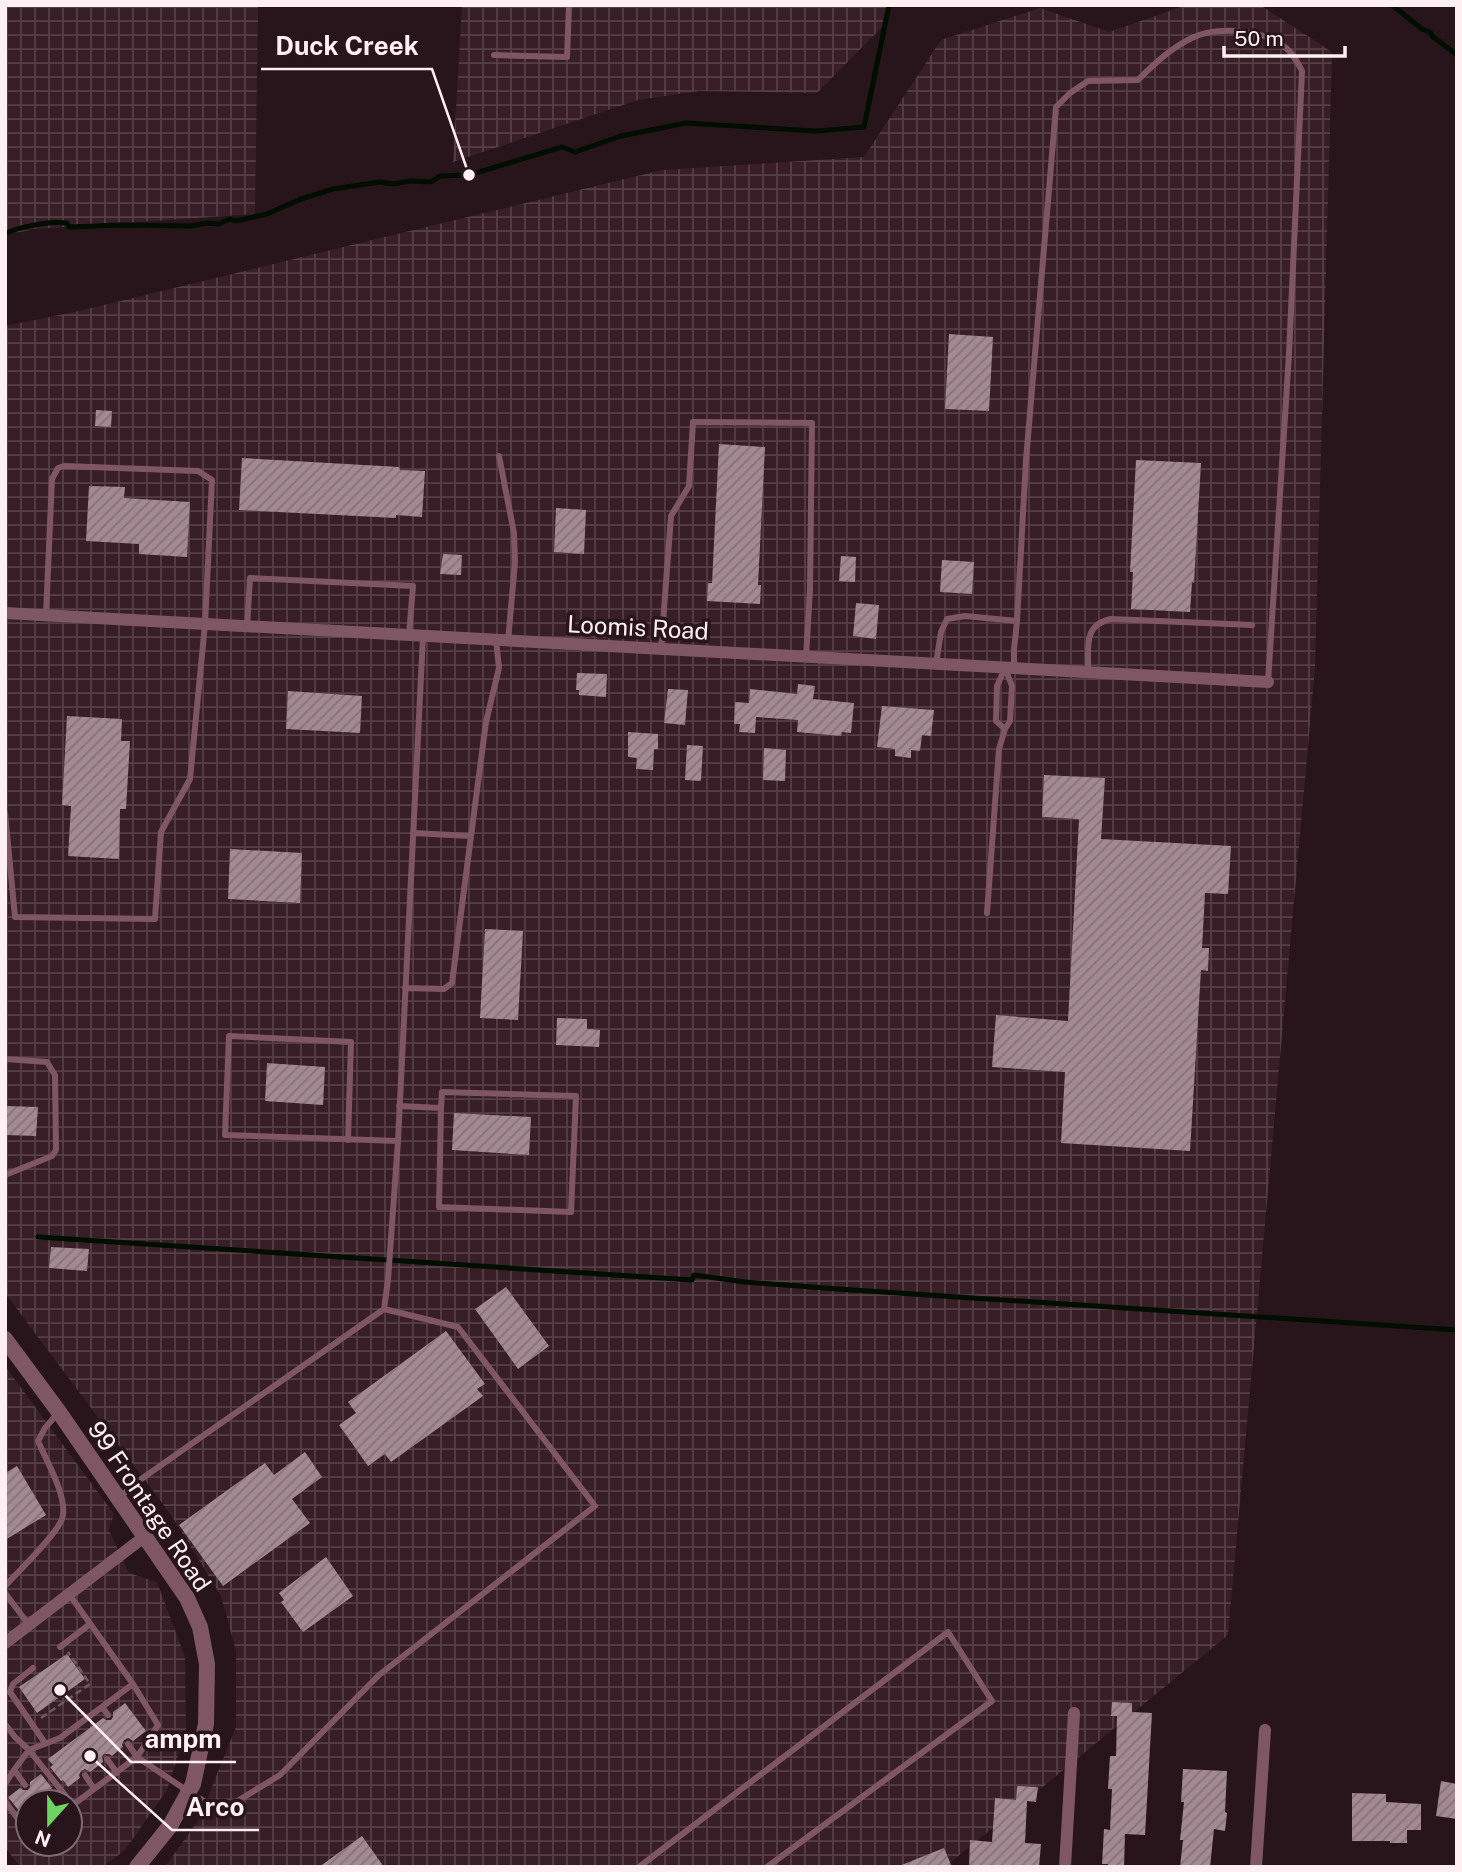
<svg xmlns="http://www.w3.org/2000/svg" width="1462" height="1872" font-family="'Public Sans',sans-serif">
<defs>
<pattern id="industrial-grid" width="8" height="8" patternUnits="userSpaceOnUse" patternTransform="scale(1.75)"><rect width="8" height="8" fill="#381e27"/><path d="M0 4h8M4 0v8" fill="none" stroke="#563f47"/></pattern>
<pattern id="building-hatch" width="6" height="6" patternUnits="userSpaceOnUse" patternTransform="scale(1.75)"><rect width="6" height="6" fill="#a38991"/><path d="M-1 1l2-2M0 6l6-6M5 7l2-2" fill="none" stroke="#857278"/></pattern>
</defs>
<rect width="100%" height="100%" fill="#28151c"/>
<path fill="url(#industrial-grid)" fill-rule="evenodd" d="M5,5H258L255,214L35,229L5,235Z
M462,5H889L888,21L817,93L699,91L638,100L453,162Z
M1187,5H1260L1332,52L1315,668L1228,1635L945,1867H165L199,1819L236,1727V1651L221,1596L171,1515L5,1293V326L79,311L662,170L864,157L941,40L1040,8L1109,32Z
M5,1366L114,1514L109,1530L129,1573L157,1582L185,1657L186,1730L167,1790L125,1850L103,1867H20L5,1847ZM28,1802H70V1844H28Z"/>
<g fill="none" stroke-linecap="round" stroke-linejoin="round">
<path stroke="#000e00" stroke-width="5" d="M1392,5L1422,29L1430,32L1432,36L1457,55
M5,233C11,232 15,229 21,228C36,224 52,221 67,223L69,227L120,225L190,226L207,223L219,224L230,219L236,221L267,214L301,199L333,189L380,182L393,184L410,181L431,182L440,176L469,175L562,147L575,152L621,136L686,123L816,131L864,127L889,5
M38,1237L692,1280L694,1275L745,1282L838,1289L1457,1330"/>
</g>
<path fill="url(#building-hatch)" d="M949,334L993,337L989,411L945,409Z
M96,410L112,411L111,427L95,426Z
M719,444L765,447L758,585H761L760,604L707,601L708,583H712Z
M242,458L399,467L400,470L425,471L422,517L396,515V518L239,510Z
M1136,460L1201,463L1194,583L1192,582L1190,612L1131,609L1133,572H1130Z
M89,486L125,487L124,498L190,502L187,557L139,554V544L86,541Z
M556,508L586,510L584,554L554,552Z
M443,554L462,555L461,575L440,574Z
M841,556L856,557L855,582L839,581Z
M942,560L974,562L972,594L940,592Z
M856,603L879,605L876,639L853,636Z
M577,673L607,674L606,697L579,695V690H576Z
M798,684L815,686L813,699L854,703L851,733L842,732L841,736L797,732L798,720L756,717L755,733L739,732L740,724H734L735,702L749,703L750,689L797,694Z
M668,689L688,690L685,725L664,723Z
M288,691L362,696L360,733L286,729Z
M882,706L934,710L931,736L922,735L920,751L911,750V758L895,756V749L877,747Z
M67,716L122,719L121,741H130L126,809H120L119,859L68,856L71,806L62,805Z
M628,732L658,734V749H654L653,770L636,769L637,758L628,757Z
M687,745L703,746L701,781L685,780Z
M764,748L786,750L785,781L763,780Z
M1044,775L1105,778L1101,839L1231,846L1228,894L1205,893L1202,948H1209L1208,971L1201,970L1190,1151L1061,1143L1065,1072L992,1067L996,1015L1068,1021L1079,819L1042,817Z
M230,849L302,853L300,903L228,899Z
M485,929L523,931L518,1020L480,1018Z
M557,1018L587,1019V1029L600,1030L599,1047L556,1045Z
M267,1063L325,1067L323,1105L265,1101Z
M5,1106L38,1107L36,1136L5,1135Z
M454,1113L531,1117L529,1155L452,1150Z
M51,1247L89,1249L87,1271L49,1268Z
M506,1287L549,1346L518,1369L475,1309Z
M446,1331L485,1384L477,1389L483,1396L391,1462L385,1454L368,1466L339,1425L356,1413L348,1402Z
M305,1452L322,1477L292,1499L310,1523L223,1586L179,1525L265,1463L274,1475Z
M17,1466L46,1515L5,1540V1473Z
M326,1557L353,1596L303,1632L281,1602L284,1600L279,1593Z
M67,1654L85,1679L37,1713L19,1687Z
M1112,1702L1132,1703V1712L1152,1713L1145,1835L1125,1834L1124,1867H1108V1864H1102L1104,1829L1110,1830L1112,1789H1108L1110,1756H1116L1117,1716H1111Z
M125,1703L146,1731L133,1741L128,1738L124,1740L122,1744L123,1747L112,1756L109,1754H104L102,1757L103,1762L90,1772L85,1769L81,1771L79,1775L80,1778L68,1787L63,1780L61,1781L50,1767L53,1765L48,1759L103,1718L106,1720H111L113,1717V1712Z
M1183,1769L1227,1771L1225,1812L1227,1813L1225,1831L1214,1829L1210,1867H1180L1183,1840H1180L1184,1802H1181Z
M41,1774L52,1788L41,1796L36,1793L32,1795L31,1802H28V1805L19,1811L8,1797L20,1788L23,1790H28L30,1787V1782Z
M1441,1781L1457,1784V1819L1436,1816Z
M1017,1786L1038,1787L1036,1802L1027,1801L1025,1843L1041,1844L1039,1867H969L970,1840L992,1842L995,1798L1016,1800Z
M1352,1793L1386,1794V1802L1421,1804V1830H1407V1843H1390V1841H1352Z
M362,1836L384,1867H319Z
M944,1848L952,1867H899V1866Z"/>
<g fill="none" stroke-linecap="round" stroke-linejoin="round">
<path stroke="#6c5b61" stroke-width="2.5" stroke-dasharray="7 3.5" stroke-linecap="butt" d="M41,1718L90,1684L68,1652"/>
<path stroke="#7f5764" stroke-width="6" d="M494,55L567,57L569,5
M499,456L514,533L515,562L508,641
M247,627L250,578L413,586L409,635
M661,649L671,516L689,486L693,422L812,423L810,589L806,657
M936,664L941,632L947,619L965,616L1017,621
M1005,668L1012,686L1010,721L1005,729L996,721L997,686Z
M1014,669V650L1017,621L1026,460L1056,107L1070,93L1088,81L1138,80C1155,63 1172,47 1194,37C1220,25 1272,30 1291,53C1295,58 1299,65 1302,71L1289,354L1268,682
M1088,672C1089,649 1082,625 1111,619L1252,625
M5,813L15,917L155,919L161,832L190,779L205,624L212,480L198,471L64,466L58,468L52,479L46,615
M413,833L471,836L486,722L499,668L496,640
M987,913L999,749L1005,729
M405,988L444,989L452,983L471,836
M5,1059L47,1062L55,1075L56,1150L52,1156L5,1175
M399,1106L441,1108L439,1207L571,1212L576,1096L442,1092L441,1108
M348,1140L351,1042L229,1036L225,1135L398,1141L423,636
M384,1309L388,1280L398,1141
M120,1497L137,1482L384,1309L458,1327L595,1506L379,1675L280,1775L221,1811L189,1792L137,1757L128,1744
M5,1586C18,1572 57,1534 62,1519C69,1499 46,1460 38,1441L45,1428L57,1414
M5,1593L29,1625
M60,1647L90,1624
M33,1668L13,1684L10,1692L45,1743
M102,1707L108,1715
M5,1724L15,1737L29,1750L73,1805
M107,1759L117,1773
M14,1770L25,1785
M85,1775L94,1789
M5,1784L14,1770L29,1750L60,1738L133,1684L69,1594
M36,1799L37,1802
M5,1801L18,1819H28
M70,1807L137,1757L158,1725L133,1684
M639,1867L948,1632L992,1701L767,1867"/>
<path stroke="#7f5764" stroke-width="12" d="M5,613L1268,682
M5,1643L144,1537
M1065,1867L1074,1713
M1256,1867L1265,1730"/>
<path stroke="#7f5764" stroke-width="16" d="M5,1339L59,1412L187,1598L200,1627L207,1664L206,1724L193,1784L170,1826L137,1867"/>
</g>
<g text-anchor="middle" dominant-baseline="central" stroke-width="7" stroke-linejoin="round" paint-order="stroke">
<g font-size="24" fill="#feeff3" stroke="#28151c">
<text transform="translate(638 627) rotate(3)">Loomis Road</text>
<text transform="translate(150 1506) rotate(56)">99 Frontage Road</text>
</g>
</g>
<path fill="none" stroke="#feeff3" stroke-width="2.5" d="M469 175L432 69H261M60 1690L131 1762H236M90 1756L172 1830H259"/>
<g fill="#feeff3" stroke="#28151c" stroke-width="2.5">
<circle cx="469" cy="175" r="7"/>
<circle cx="60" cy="1690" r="7"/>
<circle cx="90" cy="1756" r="7"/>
</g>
<g font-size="26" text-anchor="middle" font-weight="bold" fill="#feeff3" stroke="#28151c" stroke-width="7" stroke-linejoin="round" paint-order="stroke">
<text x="347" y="55">Duck Creek</text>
<text x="183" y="1748">ampm</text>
<text x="215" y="1816">Arco</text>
</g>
<rect width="1462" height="1872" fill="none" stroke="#feeff3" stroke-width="14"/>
<g transform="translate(49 1823) rotate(201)"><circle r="33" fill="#28151c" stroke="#7e6c72" stroke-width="2"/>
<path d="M0-5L12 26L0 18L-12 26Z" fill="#6dd361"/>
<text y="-10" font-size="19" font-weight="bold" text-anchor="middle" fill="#feeff3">N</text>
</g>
<path d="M1224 46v10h121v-10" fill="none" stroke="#feeff3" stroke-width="3.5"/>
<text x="1234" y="46" font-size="21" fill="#feeff3" stroke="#28151c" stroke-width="5" paint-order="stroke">50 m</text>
</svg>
